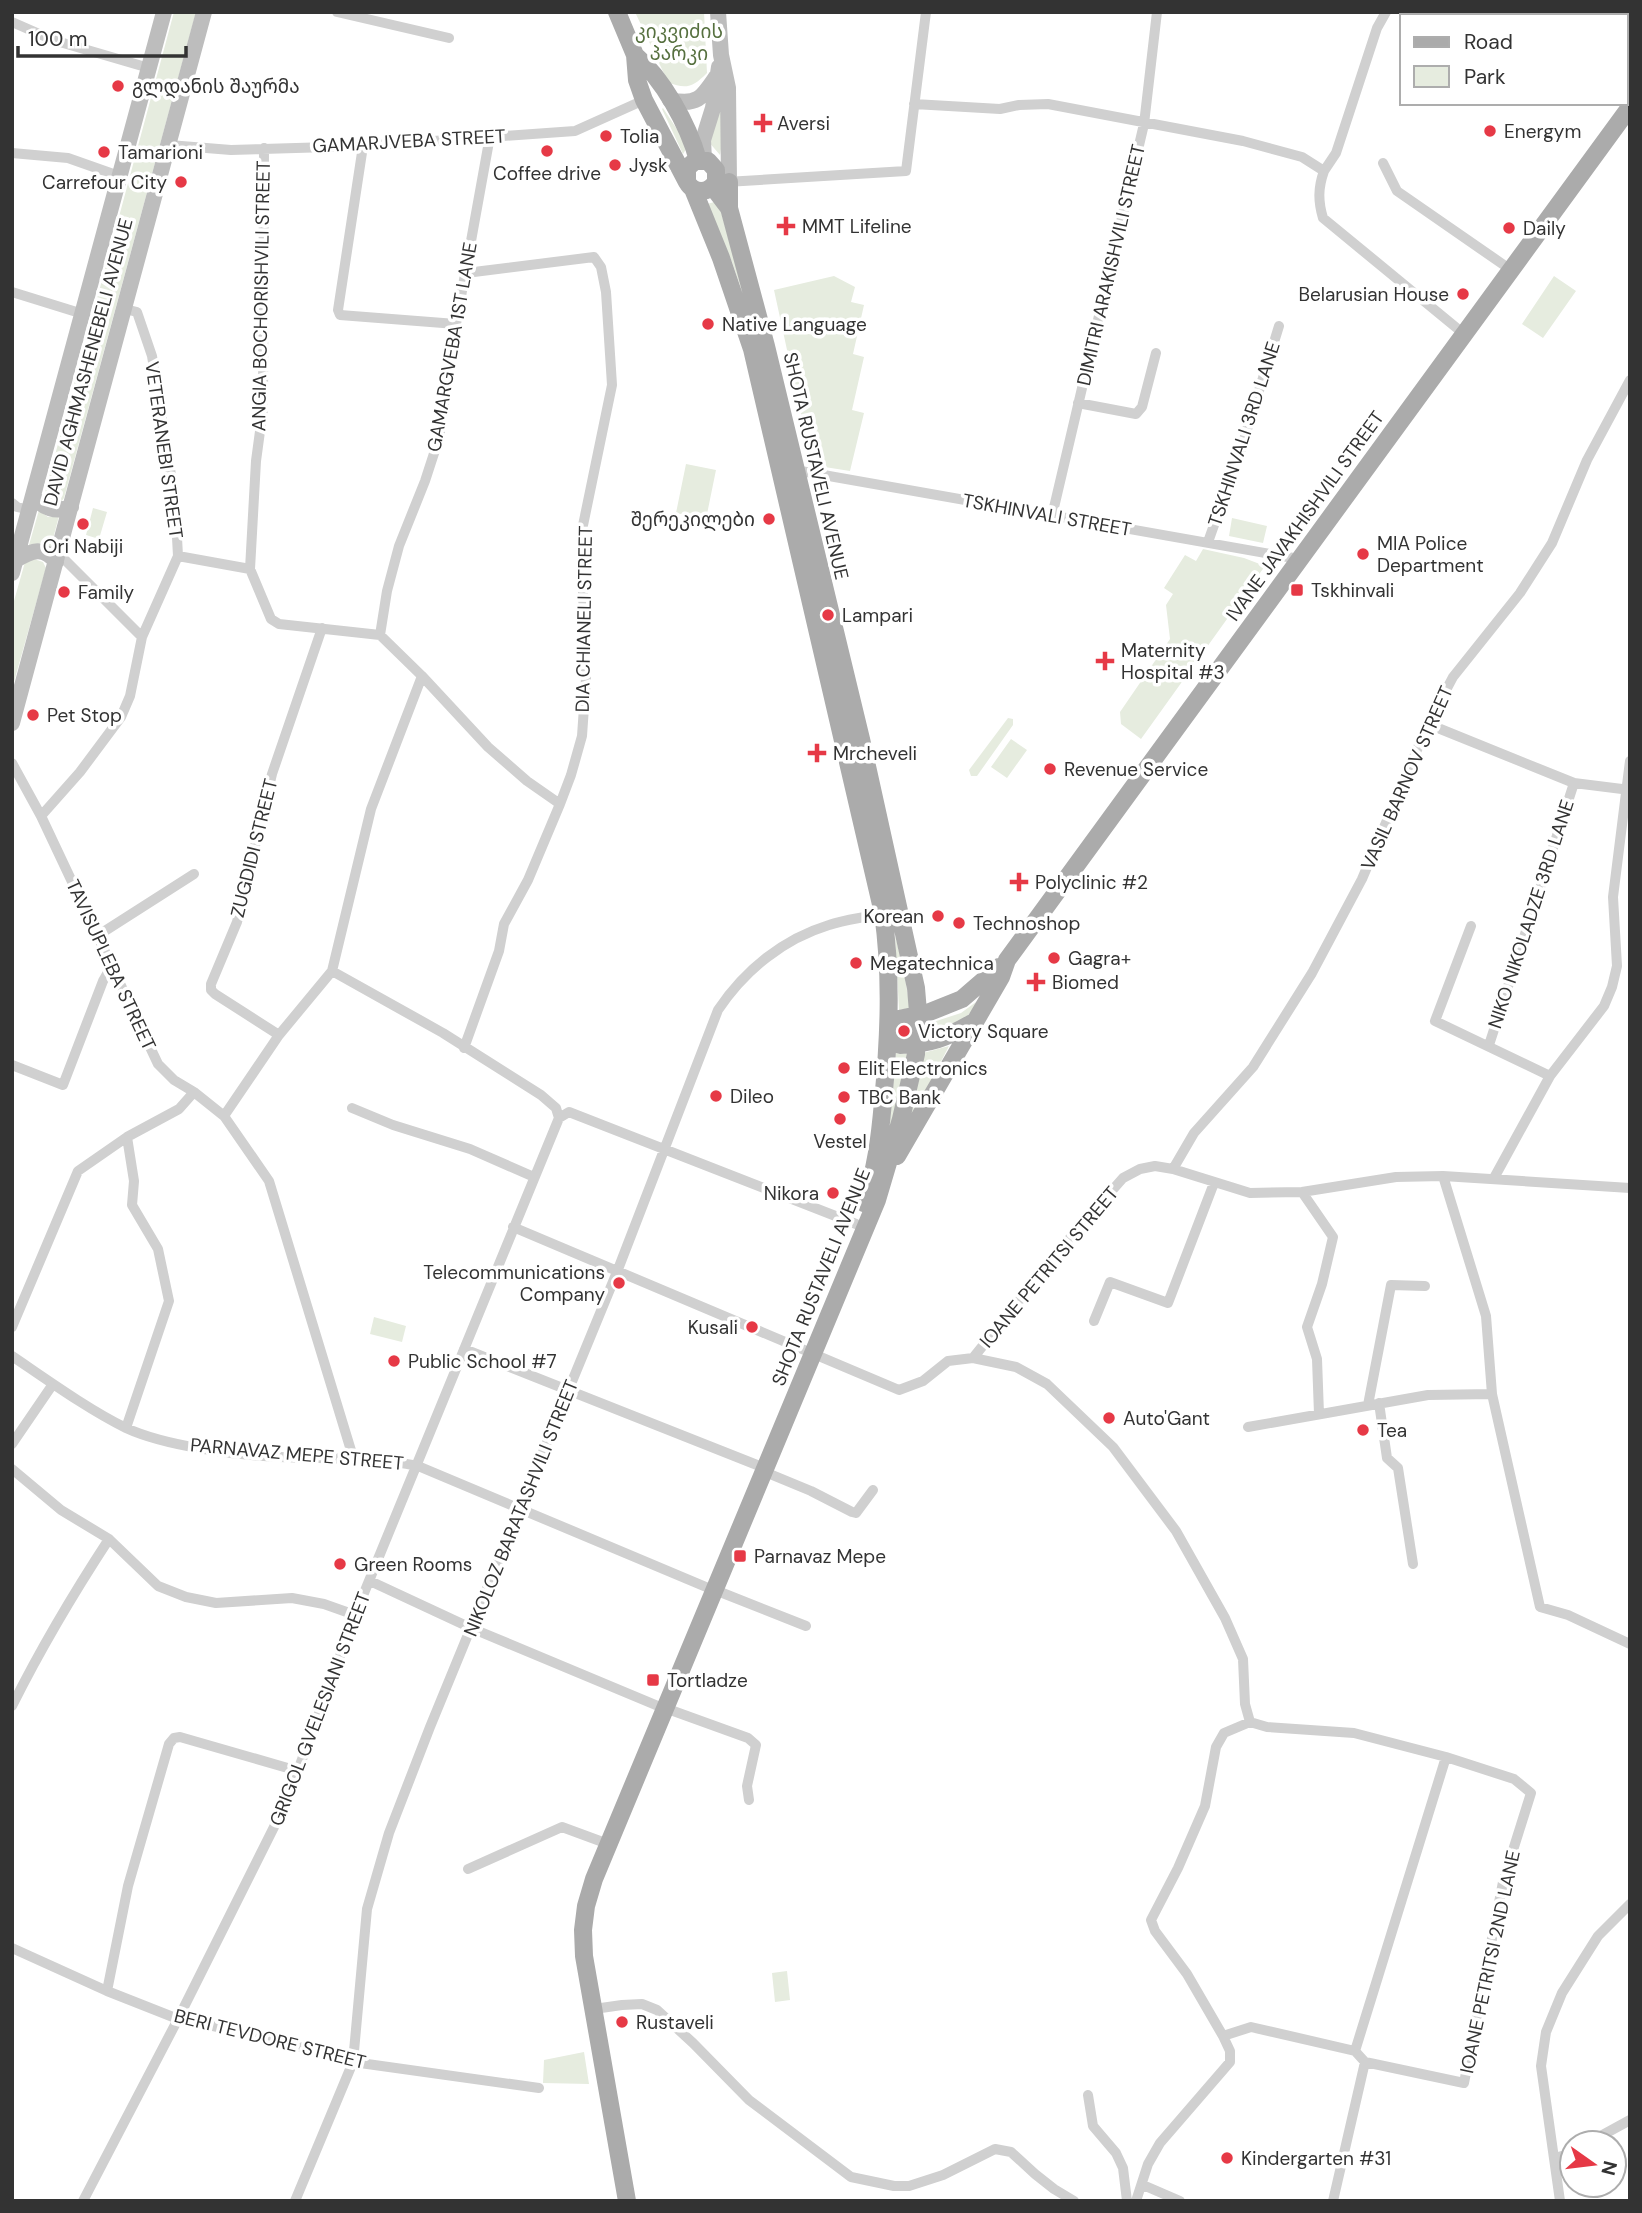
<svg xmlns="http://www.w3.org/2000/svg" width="1642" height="2213" font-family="'DM Sans','Noto Sans Georgian',sans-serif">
<rect width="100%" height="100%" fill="#fff"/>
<path fill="#e6ecdf" d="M174,12H196L64,498L61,502H51L44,496Z
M635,12H704L707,73C693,87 686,90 668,82Z
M721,91V149L720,155L708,141Z
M663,108L688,146L683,154L662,109Z
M718,201L748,309L732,262L707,204Z
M834,276L855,287L851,302L864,305L853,354L864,357L852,410L864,413L850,471L812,465L774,290Z
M1554,276L1576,291L1543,338L1522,324Z
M686,464L716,470L706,519L676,513Z
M93,508L107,512L99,539L86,535Z
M39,510L48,517L59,516L50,550L42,543L29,545Z
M1232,518L1267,526L1263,543L1229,536Z
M1203,549L1244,558L1265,566L1141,739L1121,724L1120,712L1170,639L1166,605L1173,594L1164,588L1185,555L1196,561Z
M34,559L43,562L46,568L12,689V608L25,562Z
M1008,718L1013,719V725L977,776H971L969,770Z
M1011,739L1027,750L1007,778L991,767Z
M895,935L904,972L910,1008L899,1010Z
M976,1002C970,1022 945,1029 926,1035L927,1024L961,1013Z
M949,1046L906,1129L923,1053Z
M896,1053L907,1054L901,1089L889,1132Z
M374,1317L406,1326L402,1342L370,1334Z
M787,1971L790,2000L775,2002L772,1973Z
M584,2052L589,2084L543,2083L544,2060Z"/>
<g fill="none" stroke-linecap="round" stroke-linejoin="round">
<path stroke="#cfe2ee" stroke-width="3.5" d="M1564,12L1577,16
M1626,33L1630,34"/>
<path stroke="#d0d0d0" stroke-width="10" d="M337,12L449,38
M12,22L53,40L149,68
M914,104L1000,109L1019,105L1048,104L1243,141L1302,157L1324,171C1318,188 1318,201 1323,218L1464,334
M169,145L231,150L363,146L575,131L644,100
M363,146L338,310L340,315L456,324
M264,148L263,409L256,461L250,569L271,619L279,624L380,635L422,676L488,747L527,781L560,804
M12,153L68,158L119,176
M1383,163L1397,191L1511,270
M1324,171L1336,153L1377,28L1386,12
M726,182L906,171L926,12
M12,292L83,314
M1078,403L1136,414L1142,407L1156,353
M795,470L1299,559
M12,503L17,507L30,510
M1052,516L1144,124L1157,12
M1208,542L1241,449L1279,326
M58,553L142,637
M178,556L250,569
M380,635L387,591L399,546L425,481L439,438L456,324L490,136
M1428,724L1574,783L1630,790
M12,763L41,816L158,1064L174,1080L194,1092L224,1116L269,1181L353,1457
M41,816L80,772L121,717L130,696L142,637L178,556L175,500L152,356L137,312L125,309
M1471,926L1435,1021L1550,1076
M97,936L194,874
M279,1035L215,994L211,990V984L237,922L272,774L322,628
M1489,1045L1574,783
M464,1048L499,951L504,924L528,880L560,804L571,775L582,736L586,678L581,535L612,385L606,292L601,267L594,257L466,273
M12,1065L63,1085L103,981L111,967
M352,1108L393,1125L470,1149L534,1177
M224,1116L279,1035L332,971L371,809L422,676
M559,1118L569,1112L856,1224
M1173,1169L1194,1133L1253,1067L1312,973L1362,879L1428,724L1453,677L1520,593L1552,543L1587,460L1630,380
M1443,1176L1486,1316L1492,1394L1540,1607L1568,1615L1630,1644
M1494,1178L1550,1076L1604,1006L1612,987L1617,966L1613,897L1630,761
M1302,1192L1333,1237L1322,1284L1307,1327L1317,1359L1319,1414
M513,1227L899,1390L923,1381L948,1361L973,1358L1016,1367L1047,1384L1113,1447L1176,1531L1225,1618L1243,1659L1245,1704L1250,1722L1267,1727L1354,1733L1446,1757L1514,1779L1531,1793L1503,1882L1464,2083L1365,2062L1355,2051L1251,2027L1223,2036
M1094,1321L1110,1282L1168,1303L1214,1183
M12,1327L78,1171L127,1137L179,1109L194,1092
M464,1349L757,1465
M12,1356C46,1379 89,1410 126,1428C165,1446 235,1455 279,1457C326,1459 371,1456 418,1466L706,1587
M973,1358L1063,1246L1123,1178L1140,1169L1155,1166L1173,1169L1250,1193L1302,1192L1396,1177L1443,1176L1630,1188
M1379,1403L1387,1458L1398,1468L1413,1564
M1368,1405L1391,1285L1425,1286
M1248,1427L1428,1395L1492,1394
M126,1428L169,1301L158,1249L132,1205L134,1181L127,1137
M12,1444L53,1384
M12,1469L61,1510L109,1539L158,1586L186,1597L216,1603L292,1598L324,1604L355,1615
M765,1472L811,1491L852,1512L856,1513L873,1490
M370,1581L471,1628L658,1706
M715,1590L806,1626
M12,1706C41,1648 73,1594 109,1539
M665,1708L748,1738L756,1745L747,1786L749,1800
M468,1869L562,1827L600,1841
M12,1948L107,1991L178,2019L257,2035L353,2062L539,2088
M107,1991L128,1886L169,1744L174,1738L180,1737L298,1771
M594,2009L622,2005L642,2004L657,2010L693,2043L749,2100L851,2177L894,2186H909L943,2175L995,2149L1011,2152L1035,2174L1054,2189L1074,2201
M1355,2051L1446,1757
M1088,2095L1093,2126L1116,2153L1123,2168L1127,2201
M1588,2143L1630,2120
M1555,2158L1572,2153
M1143,2185L1180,2201
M83,2201L178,2019L286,1803L355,1615L559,1118L556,1108L541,1095L443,1033L332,971
M295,2201L353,2062L367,1909L389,1833L430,1727L617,1272L718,1010C745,970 783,939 829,925C846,919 865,918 883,913
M1136,2201L1148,2164L1160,2143L1230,2062V2051L1223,2036L1187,1974L1155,1931L1151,1920L1178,1868L1205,1806L1216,1747L1224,1733L1250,1722
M1333,2201L1365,2062
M1560,2201L1541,2066L1546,2032L1562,1993L1598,1936L1630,1904"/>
<path stroke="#bdbdbd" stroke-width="16" d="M718,12L721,55L728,88L729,182
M670,100C697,106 702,98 716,77
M704,160L703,140L713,108L719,67
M33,497C44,508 55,513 71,507
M16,560C32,550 44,546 56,562
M12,573L164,12
M12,723L204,12"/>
<path stroke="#ababab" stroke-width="18" d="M617,12L635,55L637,80L644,100L687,182C694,194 708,194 716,182V170L708,161H695L687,168V182
M635,55C663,79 688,124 698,160
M729,182V208
M693,189L721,258L752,349L883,913C892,976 889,1039 883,1102C880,1136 876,1171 864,1203
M888,1032L899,1019L927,1013L962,999L999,967
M888,1032L900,1045C931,1044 946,1038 972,1023
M897,1156L1001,977L1007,960L1630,107
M627,2201L584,1956L583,1930L586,1906L594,1879L877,1200L901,1119L916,1054L918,1012L916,988L861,739L766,346L729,208L713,187"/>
</g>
<g fill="#e63946" stroke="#fff" stroke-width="2.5">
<circle cx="118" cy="86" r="7"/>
<path d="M759.5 112.5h7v7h7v7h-7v7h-7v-7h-7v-7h7z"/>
<circle cx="1490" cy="131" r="7"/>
<circle cx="606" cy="136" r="7"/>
<circle cx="547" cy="151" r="7"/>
<circle cx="104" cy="152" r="7"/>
<circle cx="615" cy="165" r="7"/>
<circle cx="181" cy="182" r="7"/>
<path d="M782.5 215.5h7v7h7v7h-7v7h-7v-7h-7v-7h7z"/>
<circle cx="1509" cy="228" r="7"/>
<circle cx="1463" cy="294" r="7"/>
<circle cx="708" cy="324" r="7"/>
<circle cx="769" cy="519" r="7"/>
<circle cx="83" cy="524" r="7"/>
<circle cx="1363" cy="554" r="7"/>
<rect x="1290" y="583" width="14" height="14" rx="3.5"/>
<circle cx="64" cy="592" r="7"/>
<circle cx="828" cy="615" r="7"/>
<path d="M1101.5 650.5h7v7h7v7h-7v7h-7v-7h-7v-7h7z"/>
<circle cx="33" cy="715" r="7"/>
<path d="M813.5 742.5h7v7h7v7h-7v7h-7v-7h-7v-7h7z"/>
<circle cx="1050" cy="769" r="7"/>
<path d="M1015.5 871.5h7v7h7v7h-7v7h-7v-7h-7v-7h7z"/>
<circle cx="938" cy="916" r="7"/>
<circle cx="959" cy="923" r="7"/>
<circle cx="1054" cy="958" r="7"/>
<circle cx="856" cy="963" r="7"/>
<path d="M1032.5 971.5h7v7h7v7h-7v7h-7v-7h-7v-7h7z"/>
<circle cx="904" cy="1031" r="7"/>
<circle cx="844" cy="1068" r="7"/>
<circle cx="716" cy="1096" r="7"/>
<circle cx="844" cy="1097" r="7"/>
<circle cx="840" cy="1119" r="7"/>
<circle cx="833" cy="1193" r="7"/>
<circle cx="619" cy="1283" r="7"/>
<circle cx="752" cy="1327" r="7"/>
<circle cx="394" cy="1361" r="7"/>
<circle cx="1109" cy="1418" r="7"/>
<circle cx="1363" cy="1430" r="7"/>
<rect x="733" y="1549" width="14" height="14" rx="3.5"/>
<circle cx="340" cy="1564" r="7"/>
<rect x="646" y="1673" width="14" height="14" rx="3.5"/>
<circle cx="622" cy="2022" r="7"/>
<circle cx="1227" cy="2158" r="7"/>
</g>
<g text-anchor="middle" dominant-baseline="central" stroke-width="7" stroke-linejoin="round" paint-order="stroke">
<g font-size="19" fill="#56703f" stroke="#fff">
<text x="679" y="31">კიკვიძის<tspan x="679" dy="22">პარკი</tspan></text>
</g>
<g font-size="19" fill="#333" stroke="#fff" text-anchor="start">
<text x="132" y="86">გლდანის შაურმა</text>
<text x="777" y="123">Aversi</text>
<text x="1504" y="131">Energym</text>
<text x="620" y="136">Tolia</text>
<text x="118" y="152">Tamarioni</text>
<text x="629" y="165">Jysk</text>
<text x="547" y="173" text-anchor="middle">Coffee drive</text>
<text x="167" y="182" text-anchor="end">Carrefour City</text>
<text x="802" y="226">MMT Lifeline</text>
<text x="1523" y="228">Daily</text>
<text x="1449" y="294" text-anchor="end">Belarusian House</text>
<text x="722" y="324">Native Language</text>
<text x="755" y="519" text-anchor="end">შერეკილები</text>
<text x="1377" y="543">MIA Police<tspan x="1377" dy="22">Department</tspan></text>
<text x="83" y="546" text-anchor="middle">Ori Nabiji</text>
<text x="1311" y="590">Tskhinvali</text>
<text x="78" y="592">Family</text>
<text x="842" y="615">Lampari</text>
<text x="1121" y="650">Maternity<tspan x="1121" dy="22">Hospital #3</tspan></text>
<text x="47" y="715">Pet Stop</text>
<text x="833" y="753">Mrcheveli</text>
<text x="1064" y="769">Revenue Service</text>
<text x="1035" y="882">Polyclinic #2</text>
<text x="924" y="916" text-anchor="end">Korean</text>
<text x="973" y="923">Technoshop</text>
<text x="1068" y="958">Gagra+</text>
<text x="870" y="963">Megatechnica</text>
<text x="1052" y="982">Biomed</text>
<text x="918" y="1031">Victory Square</text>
<text x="858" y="1068">Elit Electronics</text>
<text x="730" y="1096">Dileo</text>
<text x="858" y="1097">TBC Bank</text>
<text x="840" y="1141" text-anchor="middle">Vestel</text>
<text x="819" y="1193" text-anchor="end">Nikora</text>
<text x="605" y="1272" text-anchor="end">Telecommunications<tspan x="605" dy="22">Company</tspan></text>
<text x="738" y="1327" text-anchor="end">Kusali</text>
<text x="408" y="1361">Public School #7</text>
<text x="1123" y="1418">Auto'Gant</text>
<text x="1377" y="1430">Tea</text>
<text x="754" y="1556">Parnavaz Mepe</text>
<text x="354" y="1564">Green Rooms</text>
<text x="667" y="1680">Tortladze</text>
<text x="636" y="2022">Rustaveli</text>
<text x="1241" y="2158">Kindergarten #31</text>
</g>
<g font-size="19" fill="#333" stroke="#fff">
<text transform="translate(409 141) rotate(-3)">GAMARJVEBA STREET</text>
<text transform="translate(1111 265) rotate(-77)">DIMITRI ARAKISHVILI STREET</text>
<text transform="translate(261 296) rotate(-89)">ANGIA BOCHORISHVILI STREET</text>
<text transform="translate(452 347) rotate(-80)">GAMARGVEBA 1ST LANE</text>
<text transform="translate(88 362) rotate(-75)">DAVID AGHMASHENEBELI AVENUE</text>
<text transform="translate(1244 434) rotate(-72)">TSKHINVALI 3RD LANE</text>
<text transform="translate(164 450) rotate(82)">VETERANEBI STREET</text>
<text transform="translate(816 466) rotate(77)">SHOTA RUSTAVELI AVENUE</text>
<text transform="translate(1047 515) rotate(10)">TSKHINVALI STREET</text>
<text transform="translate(1305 516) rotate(-54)">IVANE JAVAKHISHVILI STREET</text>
<text transform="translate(584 619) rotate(-89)">DIA CHIANELI STREET</text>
<text transform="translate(1407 778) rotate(-66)">VASIL BARNOV STREET</text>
<text transform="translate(254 848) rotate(-76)">ZUGDIDI STREET</text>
<text transform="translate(1531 914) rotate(-72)">NIKO NIKOLADZE 3RD LANE</text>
<text transform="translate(111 965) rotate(65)">TAVISUPLEBA STREET</text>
<text transform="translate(1049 1267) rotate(-50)">IOANE PETRITSI STREET</text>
<text transform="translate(821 1277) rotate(-68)">SHOTA RUSTAVELI AVENUE</text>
<text transform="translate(297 1454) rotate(5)">PARNAVAZ MEPE STREET</text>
<text transform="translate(521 1508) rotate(-68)">NIKOLOZ BARATASHVILI STREET</text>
<text transform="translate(320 1709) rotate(-69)">GRIGOL GVELESIANI STREET</text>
<text transform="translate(1490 1962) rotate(-78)">IOANE PETRITSI 2ND LANE</text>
<text transform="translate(270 2039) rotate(14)">BERI TEVDORE STREET</text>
</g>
</g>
<rect width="1642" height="2213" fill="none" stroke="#333333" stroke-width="28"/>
<rect x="1400" y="14" width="228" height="91" fill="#ffffff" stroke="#adadad" stroke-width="2"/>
<rect x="1414" y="37" width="35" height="10" fill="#ababab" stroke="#adadad" stroke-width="2"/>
<text x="1464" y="49" font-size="21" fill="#333333">Road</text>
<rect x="1414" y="66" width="35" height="21" fill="#e6ecdf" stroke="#adadad" stroke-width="2"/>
<text x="1464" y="84" font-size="21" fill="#333333">Park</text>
<g transform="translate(1593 2164) rotate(104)"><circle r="33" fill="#ffffff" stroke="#adadad" stroke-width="2"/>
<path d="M0-5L12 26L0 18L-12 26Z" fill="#e63946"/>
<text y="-10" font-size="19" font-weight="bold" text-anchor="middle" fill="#333333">N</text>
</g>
<path d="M18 46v10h168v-10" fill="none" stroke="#333333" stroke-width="3.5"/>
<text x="28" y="46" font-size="21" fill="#333333" stroke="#ffffff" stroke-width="5" paint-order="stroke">100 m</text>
</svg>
